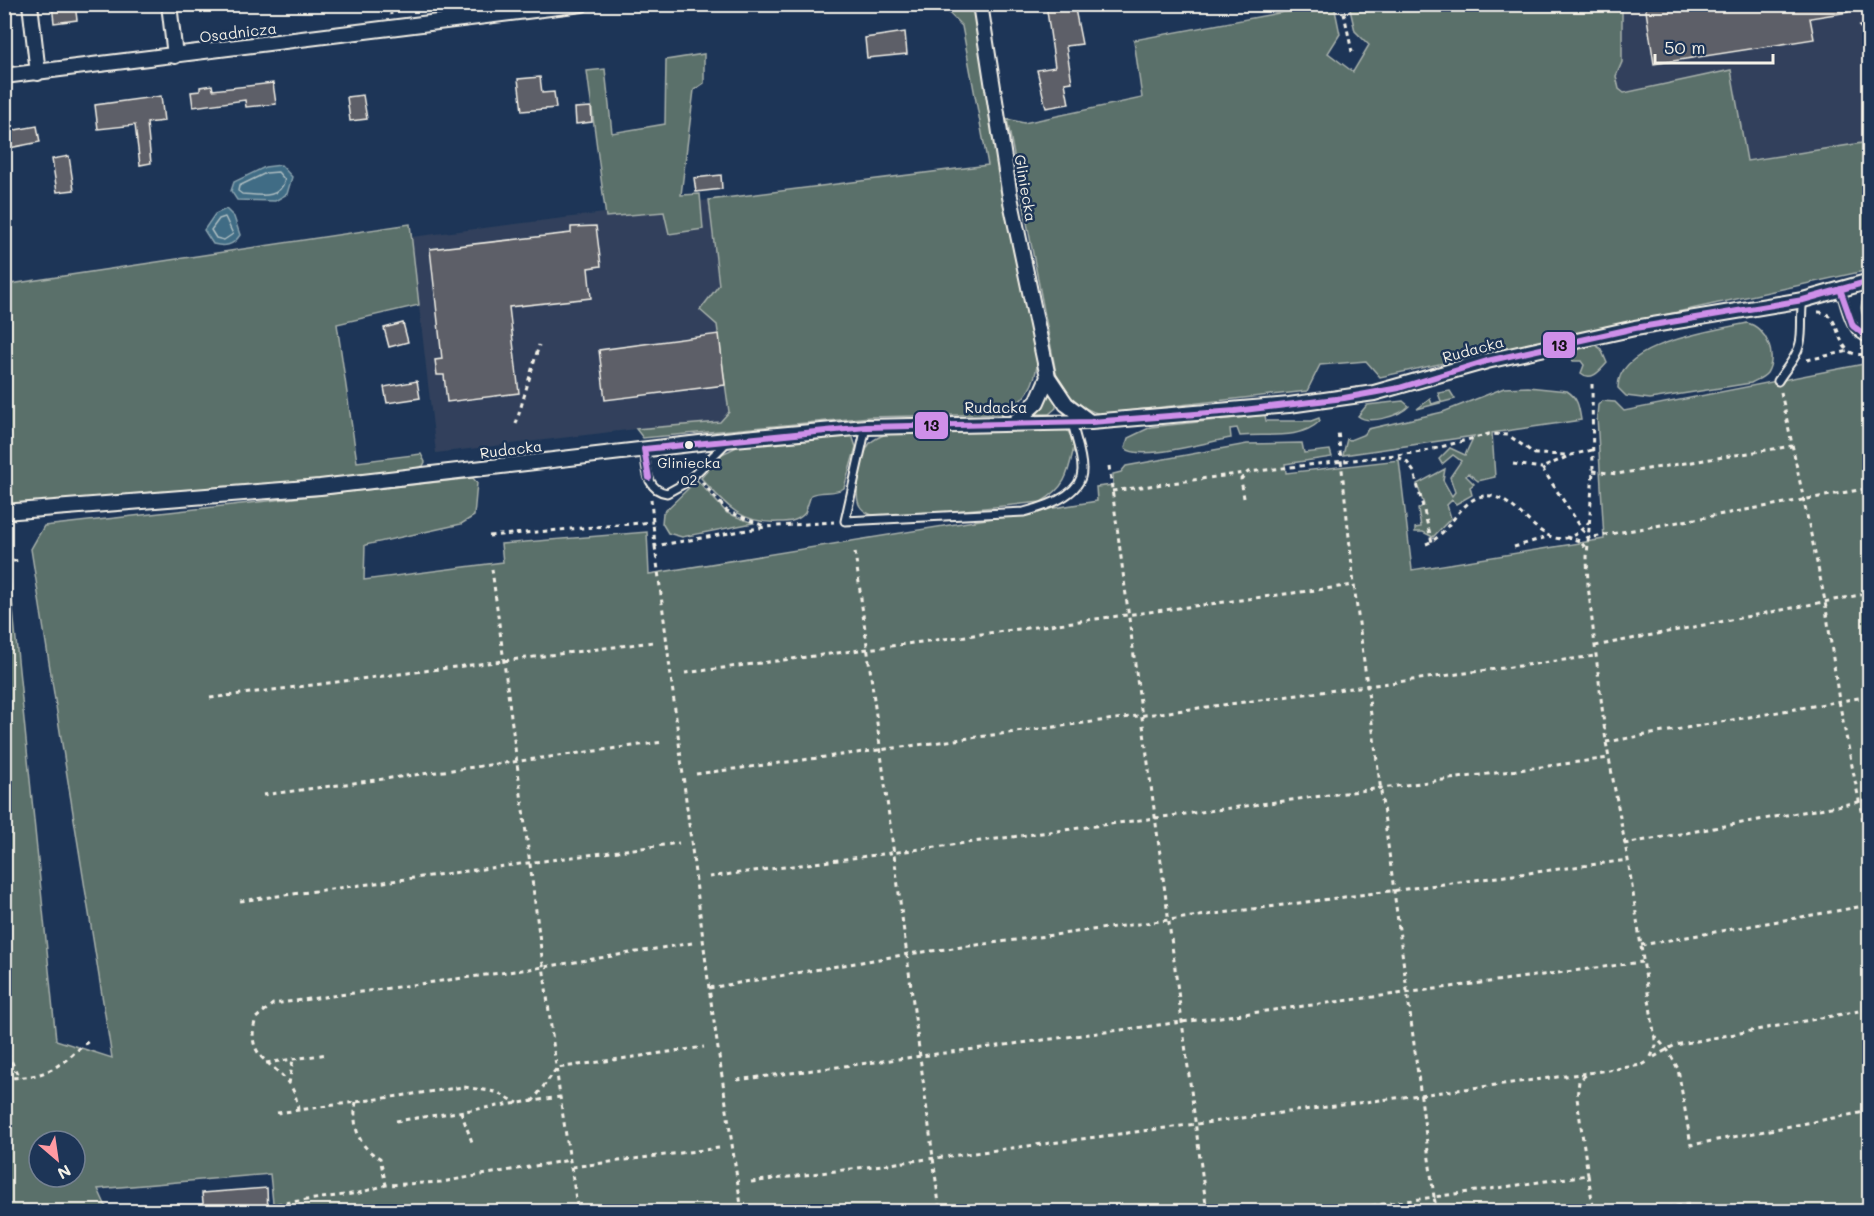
<svg xmlns="http://www.w3.org/2000/svg" width="1874" height="1216" font-family="Mali,sans-serif">
<rect width="100%" height="100%" fill="#1d3557"/>
<filter id="ink" filterUnits="userSpaceOnUse"><feTurbulence type="fractalNoise" baseFrequency=".0167" numOctaves="2"/><feDisplacementMap in="SourceGraphic" scale="12" xChannelSelector="R" yChannelSelector="G"/><feConvolveMatrix kernelMatrix="1 2 1 2 8 2 1 2 1" color-interpolation-filters="sRGB"/></filter>
<g filter="url(#ink)">
<path fill="#30415c" d="M1588,5H1869V196L1759,229L1602,98Z
M709,200L719,285L717,325L729,412L721,422L636,429L436,453L411,237Z"/>
<path fill="#5a6f6b" stroke="#a7b0aa" stroke-width="1.5" fill-rule="evenodd" d="M941,5H975L1038,357C1036,385 1026,401 1001,414L870,417L643,438L636,429L720,422L729,412L717,325L700,310L719,285L709,200L988,165L962,26Z
M1322,5H1334L1340,34L1328,53L1353,72L1369,45L1355,31L1349,5H1622V62L1616,76L1619,89L1624,93L1731,70L1747,161L1869,142V270L1380,377L1366,361L1320,365L1307,391L1100,414C1079,408 1069,396 1057,378L1007,119L1024,123L1142,98L1134,40Z
M704,54V83L694,90L681,195L700,194L703,229L669,234L664,212L606,217L587,71L605,69L612,133L665,124L666,60Z
M410,224L419,305L337,324L357,462L421,454L425,462L423,466L405,471L5,509L4,285Z
M1869,292V324C1859,314 1858,302 1869,292Z
M1747,323C1766,327 1778,356 1767,373C1763,378 1756,380 1751,383L1650,399L1626,396L1618,388C1617,343 1714,331 1747,323Z
M1595,345L1601,349L1607,363C1600,371 1591,382 1581,373L1584,365L1581,361H1573L1569,351Z
M1869,363V1211L274,1212L270,1174L98,1189L108,1211H5L4,581L10,580L56,1040L112,1058L31,549L44,526L473,478L477,483L474,516L461,524L365,545L364,580L503,562L501,544L647,532L649,574L1097,501L1096,487L1113,485V474L1121,472L1126,466L1247,444L1302,443L1304,453L1330,450L1332,457L1285,464L1286,473L1399,460L1412,570L1604,539L1597,416L1598,405L1602,401L1615,402L1624,411ZM39,1141H75V1177H39Z
M1528,387L1567,391C1578,398 1579,407 1581,420L1492,433L1495,477L1478,481L1468,473L1466,476L1474,484L1470,487L1472,495L1456,504L1452,500L1447,505L1451,518L1433,537L1423,532H1415V528L1421,527L1418,509L1424,505L1417,484L1445,469L1443,480L1452,496L1455,492L1450,477L1461,461L1453,455L1442,464L1439,459L1450,448L1465,455L1474,436L1343,455L1347,439L1350,440L1365,434L1368,429L1443,412L1504,388Z
M1051,391L1056,399V408L1049,414H1037Z
M1450,391L1455,399L1417,409L1430,399L1432,404L1441,401L1438,393Z
M1403,401L1409,406C1400,416 1369,425 1358,416L1367,405Z
M1265,415L1266,421H1311L1319,418L1320,421C1299,441 1267,433 1240,436L1237,428L1230,429L1231,438C1210,441 1139,462 1125,448L1128,438L1151,427Z
M1066,428L1075,443C1068,472 1068,486 1041,502L888,518C856,515 854,503 859,474C862,463 863,452 870,443C876,437 884,435 891,432Z
M852,435L856,447L844,488C834,495 822,490 811,495L805,513C798,521 790,522 779,522C740,524 726,505 701,478L722,454L747,442Z
M697,480L727,513L753,523L682,537L668,533L662,523L663,513Z"/>
<path fill="#406c85" stroke="#88a1ad" stroke-width="1.5" d="M281,165L292,177L287,194L275,201L237,200L231,191L234,182L265,167Z
M226,209L234,217L240,235C233,246 225,247 213,244L204,230L215,214Z"/>
<g fill="none" stroke-linecap="round" stroke-linejoin="round">
<path stroke="#acbcc0" stroke-width="1.5" d="M278,172L285,180C279,200 260,195 242,194L238,191L239,186L266,173Z
M225,217L233,234L224,240L216,238L211,230L219,219Z"/>
</g>
<path fill="#5d5e67" stroke="#f4f1e8" stroke-width="1.5" d="M52,4H75L77,20L54,23Z
M1046,4H1074L1082,44L1066,46L1072,82L1065,83L1069,104L1046,108L1037,70L1055,67Z
M1645,4H1847L1848,12L1810,18L1814,39L1654,64Z
M905,32L907,54L867,58L865,38Z
M540,77L542,93L554,92L556,108L522,111L518,79Z
M273,83L276,104L246,107L245,100L193,107L191,92L200,91V87L212,85L213,90Z
M363,95L367,119L350,121L347,97Z
M161,96L164,121L147,123L151,163L140,165L135,125L98,129L95,105Z
M591,107L592,122L576,124L575,108Z
M37,126L40,142L4,149V132Z
M69,156L74,190L57,192L52,159Z
M721,175L722,189L696,192L694,178Z
M596,226L601,266L588,268L591,298L509,307L519,393L447,402L444,375H437L435,360L442,359L430,249L571,233V227Z
M403,323L408,342L389,347L384,328Z
M719,334L725,385L605,400L599,350Z
M417,381L420,398L387,403L384,387Z
M267,1188L268,1212H204L202,1193Z"/>
<g fill="none" stroke-linecap="round" stroke-linejoin="round">
<g stroke="#f4f1e8" stroke-width="11">
<path id="lane" d="M1840,289C1846,307 1849,334 1870,339
M1778,381C1785,369 1797,358 1800,343C1803,329 1800,314 1803,300
M866,427L845,521L1024,512C1044,507 1083,495 1082,469C1082,454 1075,437 1072,422
M644,449C647,467 645,490 667,493L687,482L726,443"/>
</g>
<g stroke="#f4f1e8" stroke-width="18">
<path id="street" d="M30,4L38,73
M169,4L175,56
M980,4L1010,197L1048,377L1066,404L1090,422
M4,76L582,4
M1014,423L1037,402L1048,377
M4,512L320,487L734,439L866,427L1091,422L1289,405L1374,393L1487,361L1635,328L1803,300L1870,281"/>
</g>
<path stroke="#f4f1e8" stroke-width="3" stroke-dasharray="4.5 4.5" stroke-linecap="butt" d="M390,4L391,15
M1342,4L1352,52
M1859,27L1870,25
M1818,312C1846,311 1830,364 1870,353
M1807,360L1849,351
M1592,384L1593,471L1587,557L1588,585L1606,742L1628,860L1656,1046L1649,1061
M1781,392L1825,601L1839,701L1870,855
M516,424L539,345
M1592,450L1571,455L1542,468L1588,538L1870,488
M1398,457L1407,462L1414,472L1432,542
M1513,464L1542,468
M1109,466L1207,1212
M1593,471L1617,474L1792,446
M702,482L727,511L764,526
M1112,491L1245,473
M1244,498L1241,479L1248,472L1422,452L1489,434L1508,435L1535,454L1569,455
M651,499L655,546L765,527L834,522
M489,536L653,522
M1566,537L1580,541L1587,550
M1426,544C1451,535 1461,492 1491,496C1527,502 1548,570 1590,521
M655,546L709,988L742,1212
M1514,547L1547,537
M855,552L940,1212
M4,563L19,560
M492,569L560,1097L578,1212
M1595,646L1870,593
M685,673L1354,585
M210,698L653,642
M1606,742L1870,696
M696,774L1595,656
M263,795L663,742
M1624,844L1870,800
M709,877L1609,758
M240,901L679,843
M1641,945L1870,905
M709,988L908,954L1628,860
M1654,1035L1669,1052L1678,1069L1691,1145L1870,1111
M4,1045L19,1078
M1654,1057L1675,1045L1870,1009
M266,1063L328,1054
M4,1078C50,1078 57,1067 91,1039
M737,1080L1642,962
M289,1084L293,1059
M356,1102C352,1125 358,1148 380,1158L386,1185
M532,1102L557,1068L704,1047
M298,1110C297,1101 295,1091 289,1084C272,1060 244,1058 256,1018L273,1004L544,967L692,943
M461,1112L472,1142
M277,1113L464,1087L496,1092L518,1103
M396,1121L560,1097
M572,1167L719,1148
M1588,1175L1594,1212
M751,1182L1588,1073
M277,1204L359,1193L386,1185L441,1182L570,1160
M1733,1211V1212
M1327,1212L1434,1197L1354,585L1338,431
M1437,1212L1434,1197L1588,1175L1577,1098L1579,1081L1588,1073L1642,1065L1649,1061
M1631,1212L1692,1204"/>
<use href="#lane" stroke="#1d3557" stroke-width="7"/>
<use href="#street" stroke="#1d3557" stroke-width="14"/>
<g stroke="#1d3557" stroke-width="10">
<path id="bus-1" d="M1840,289L1853,326L1870,339
M649,478L644,449L866,427L1091,422L1235,411L1344,398L1399,388L1487,361L1635,328L1803,300L1870,281"/>
</g>
<use href="#bus-1" stroke="#ce8fe9" stroke-width="6"/>
</g>
</g>
<circle fill="#f4f1e8" stroke="#1d3557" stroke-width="2" cx="689" cy="445" r="5"/>
<g text-anchor="middle" dominant-baseline="central" stroke-width="5" stroke-linejoin="round" paint-order="stroke">
<g font-size="14" fill="#f4f1e8" stroke="#1d3557">
<text x="689" y="462">Gliniecka<tspan x="689" dy="17">02</tspan></text>
</g>
<g font-size="15" fill="#f4f1e8" stroke="#1d3557">
<text transform="translate(238 32) rotate(-7)">Osadnicza</text>
<text transform="translate(1026 188) rotate(80)">Gliniecka</text>
<text transform="translate(1473 349) rotate(-15)">Rudacka</text>
<text x="996" y="407">Rudacka</text>
<text transform="translate(511 449) rotate(-7)">Rudacka</text>
</g>
</g>
<g stroke="#1d3557" stroke-width="2">
<rect x="1542" y="331" width="34" height="28" rx="6" fill="#ce8fe9"/>
<rect x="914" y="411" width="35" height="29" rx="6" fill="#ce8fe9"/>
</g>
<g font-size="16" text-anchor="middle" font-weight="bold" fill="#111">
<text x="1559" y="351">13</text>
<text x="931" y="431">13</text>
</g>
<rect width="1874" height="1216" fill="none" stroke="#1d3557" stroke-width="24"/>
<rect x="12" y="12" width="1850" height="1192" fill="none" stroke="#f4f1e8" stroke-width="2" filter="url(#ink)"/>
<g transform="translate(57 1159) rotate(151)"><circle r="28" fill="#1d3557" stroke="#738091" stroke-width="1.5"/>
<path d="M0-4.5L10 22L0 15L-10 22Z" fill="#ff9aa2"/>
<text y="-9" font-size="16" font-weight="bold" text-anchor="middle" fill="#f4f1e8">N</text>
</g>
<path d="M1655 54v9h118v-9" fill="none" stroke="#f4f1e8" stroke-width="3"/>
<text x="1664" y="54" font-size="18" fill="#f4f1e8" stroke="#1d3557" stroke-width="4.5" paint-order="stroke">50 m</text>
</svg>
